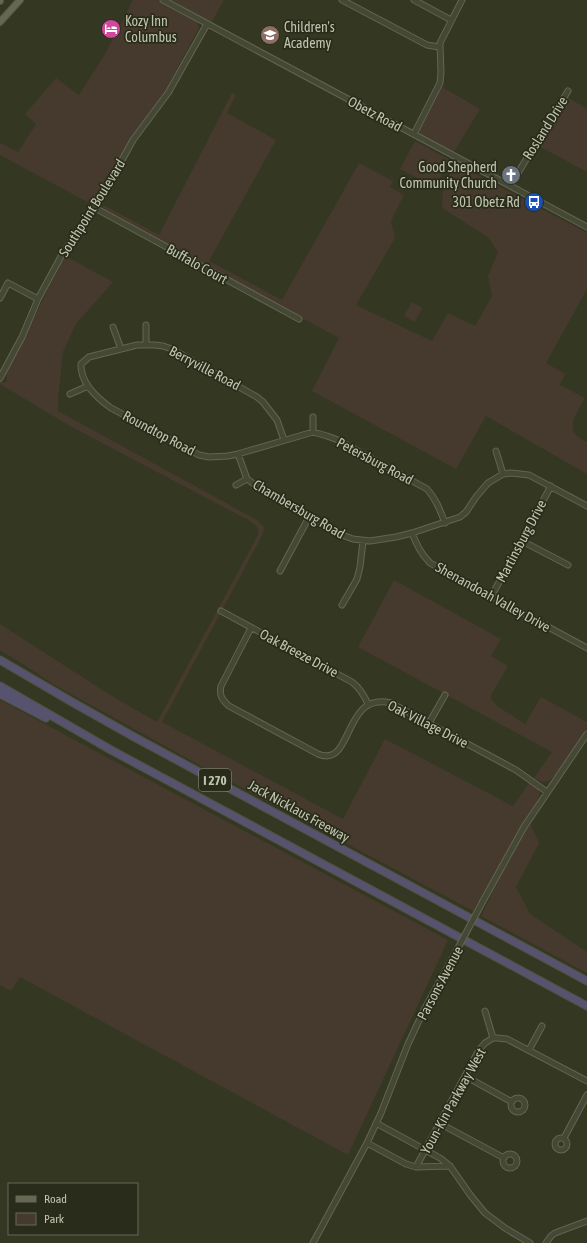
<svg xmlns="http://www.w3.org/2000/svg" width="587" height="1243" font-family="'Asap Condensed',sans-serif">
<rect width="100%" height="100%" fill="#343721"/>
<path fill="#463a2e" d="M133,0H157L197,21L199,28L165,91L133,136L93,205L0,155V143L18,152L36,124L25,114L56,78L79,95L105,54Z
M170,0H224L211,23Z
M442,87L480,109L454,152L420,134V129Z
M232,93L236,95L227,113L276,140L209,261L282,300L359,163L393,181L390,187L404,195L391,221L395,238L356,305L432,341L448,313L475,326L492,296L488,276L498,252L488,237L442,208L443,189L455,163L587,233V289L546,363L565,374L560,385L585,398C580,408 566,425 576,435C579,438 583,440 587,442V474L486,416L456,469L312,391L339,338L101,210L104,205L159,235Z
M567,97L587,109V172L537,145Z
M415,141L450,160L435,187L400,169Z
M65,256L113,282L76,324L63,352L58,398V411L257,520L264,527L263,534L162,722L343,819L385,739L513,806L529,783L538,789L540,794L538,800L524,822L473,911L203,767L51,683L34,671L0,650V624L107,693L157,722L258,535V528L252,522L70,426L0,384V380L5,383L7,380L6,373Z
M412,302L422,308L415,322L404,316Z
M394,580L501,639L491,656L508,666L491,695V699L497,706L525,724L541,697L587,722V728C581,737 556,778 548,781C543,784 538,780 534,778L552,752L358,647Z
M0,700L448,940L348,1155L20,977L11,991L0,985Z
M530,823L539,843L516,887L530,914L587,952V973L481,916L500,877Z"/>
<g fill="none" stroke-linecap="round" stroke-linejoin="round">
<g stroke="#626652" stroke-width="7">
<path id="minor" d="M163,0L587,227
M342,0L427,45L439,47
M414,0L451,20
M414,134L440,83L441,72L440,43L462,0
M510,186L568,91
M95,208L299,319
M0,298L8,283L38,299
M146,325V344
M113,327L121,349
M0,378L22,337L38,299L64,251L100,200L133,140L168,93L207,24
M70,394L88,386
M313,417V432
M284,440L277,420L263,402L257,397L172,349L163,346L155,345H137L89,357L81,364C80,383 97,398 111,408L199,455L209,457L228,456L238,454L313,432L327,436L338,440L427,489C436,499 440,510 445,523
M496,451L503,474
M238,454L247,479L254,484L273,497L309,517L342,535L353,539L370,541L396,537L412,533L460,517L466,512L476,497L488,483L503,474L511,473L529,475L587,506
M236,485L247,479
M412,533C417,545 421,554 430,563L587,648
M522,541L568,565
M280,571L309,517
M491,597L551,486
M342,605L357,579L360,567L363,541
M221,611L352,682C360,688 364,695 368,704
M251,628L221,686C219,695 222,700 229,706L318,754C354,769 342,691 391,703L516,770L547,792
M429,723L445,695
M483,901L524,827L587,734
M485,1011L493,1038
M529,1050L542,1026
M465,1076L512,1102
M511 1105a7 7 0 1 1 14 0a7 7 0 1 1-14 0Z
M376,1123L440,1158L450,1166L471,1196L485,1213L505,1228L530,1243
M439,1123L504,1158
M555 1144a6 6 0 1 1 12 0a6 6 0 1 1-12 0Z
M564,1138L587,1095
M367,1143L406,1164L416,1167L450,1166
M503 1161a7 7 0 1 1 14 0a7 7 0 1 1-14 0Z
M416,1167L479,1050L485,1043L493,1038H497L507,1039L587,1081
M313,1243L367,1143L381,1113L408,1044L424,1010L450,963
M546,1243L551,1236L555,1233L587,1221"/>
</g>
<g stroke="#505441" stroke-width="8">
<path id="major" d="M0,1V0
M0,22L20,0"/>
</g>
<g stroke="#4f533f" stroke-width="9">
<path id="highway" d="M0,660L72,702L136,738L587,981
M0,686L111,750L587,1006
M0,694L46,718"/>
</g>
<use href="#minor" stroke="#454835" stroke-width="5"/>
<use href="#major" stroke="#656853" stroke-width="6"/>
<use href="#highway" stroke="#57526e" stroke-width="7"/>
<g stroke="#626652" stroke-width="7" stroke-linecap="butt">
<path id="minor-bridge" d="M450,963L483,901"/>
</g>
<use href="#minor-bridge" stroke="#454835" stroke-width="5"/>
</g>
<defs>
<g id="hotel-disc" transform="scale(1)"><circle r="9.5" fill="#d1479c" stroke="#292c1a"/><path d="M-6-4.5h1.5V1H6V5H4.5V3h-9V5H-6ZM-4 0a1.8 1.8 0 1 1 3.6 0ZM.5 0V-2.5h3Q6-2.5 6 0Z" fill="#fff"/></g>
<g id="school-disc" transform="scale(1)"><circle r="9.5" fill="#8d6e63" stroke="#292c1a"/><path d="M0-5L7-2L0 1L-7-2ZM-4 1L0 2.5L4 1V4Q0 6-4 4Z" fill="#fff"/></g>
<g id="church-disc" transform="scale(1)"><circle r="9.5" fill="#6b7280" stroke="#292c1a"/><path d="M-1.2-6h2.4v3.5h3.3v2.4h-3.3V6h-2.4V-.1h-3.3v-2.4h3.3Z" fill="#fff"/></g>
<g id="bus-disc" transform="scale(1)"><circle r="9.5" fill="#1a4fb4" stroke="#292c1a"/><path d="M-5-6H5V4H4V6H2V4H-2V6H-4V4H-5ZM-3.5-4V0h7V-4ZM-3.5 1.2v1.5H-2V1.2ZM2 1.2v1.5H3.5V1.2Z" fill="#fff"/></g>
</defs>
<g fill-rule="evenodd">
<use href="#hotel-disc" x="111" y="29"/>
<use href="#school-disc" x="270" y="35"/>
<use href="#church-disc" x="511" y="175"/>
<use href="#bus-disc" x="534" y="202"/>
</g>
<g text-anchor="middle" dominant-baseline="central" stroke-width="3.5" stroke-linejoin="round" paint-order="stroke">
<rect fill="#292c1a" stroke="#939682" stroke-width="1" x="199" y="769" width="32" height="22" rx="3"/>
<g font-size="13" font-weight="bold" fill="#c0c4af">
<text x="215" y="780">I 270</text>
</g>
<g font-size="14" fill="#c0c4af" stroke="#292c1a" text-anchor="start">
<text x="125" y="21">Kozy Inn<tspan x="125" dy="16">Columbus</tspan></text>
<text x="284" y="27">Children's<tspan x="284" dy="16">Academy</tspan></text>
<text x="497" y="167" text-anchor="end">Good Shepherd<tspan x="497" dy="16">Community Church</tspan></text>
<text x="520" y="202" text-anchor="end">301 Obetz Rd</text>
</g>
<g font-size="14" fill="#c0c4af" stroke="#292c1a">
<text transform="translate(375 114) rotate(28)">Obetz Road</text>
<text transform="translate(545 128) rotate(-58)">Rosland Drive</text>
<text transform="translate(92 208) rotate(-58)">Southpoint Boulevard</text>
<text transform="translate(197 264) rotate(29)">Buffalo Court</text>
<text transform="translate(205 368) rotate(28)">Berryville Road</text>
<text transform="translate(159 433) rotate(28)">Roundtop Road</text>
<text transform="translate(375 461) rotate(28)">Petersburg Road</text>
<text transform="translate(299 509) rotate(30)">Chambersburg Road</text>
<text transform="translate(521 541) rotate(-62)">Martinsburg Drive</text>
<text transform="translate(493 597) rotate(29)">Shenandoah Valley Drive</text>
<text transform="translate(299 653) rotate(28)">Oak Breeze Drive</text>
<text transform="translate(428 724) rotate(27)">Oak Village Drive</text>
<text transform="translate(299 811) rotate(29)">Jack Nicklaus Freeway</text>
<text transform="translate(440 983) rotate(-62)">Parsons Avenue</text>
<text transform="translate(453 1101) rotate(-61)">Youn-Kin Parkway West</text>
</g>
</g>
<rect x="8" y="1183" width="130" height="52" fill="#292c1a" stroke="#656956"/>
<rect x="16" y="1196" width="20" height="6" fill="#656853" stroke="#656956"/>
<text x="44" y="1203" font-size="12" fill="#c0c4af">Road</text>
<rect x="16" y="1213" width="20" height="12" fill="#463a2e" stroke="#656956"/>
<text x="44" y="1223" font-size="12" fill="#c0c4af">Park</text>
</svg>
